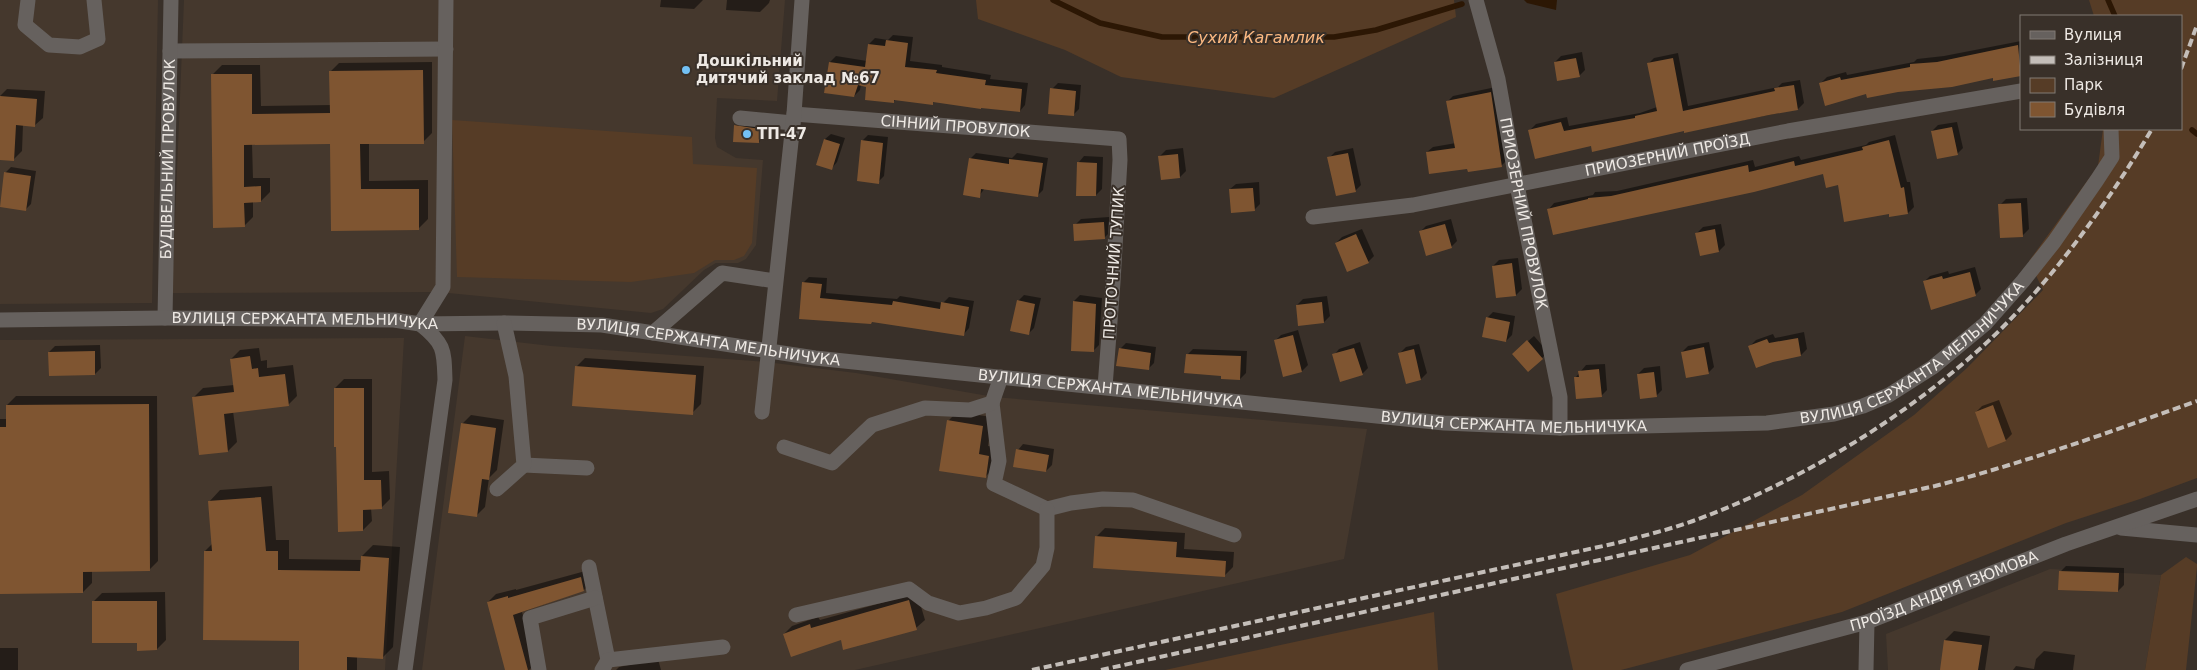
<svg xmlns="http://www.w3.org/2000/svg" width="2197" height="670" font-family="'DejaVu Sans',sans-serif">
<rect width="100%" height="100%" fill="#393029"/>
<path fill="#45382d" d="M0,0H158L152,303L0,304Z
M184,0H785L777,101L717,98L715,138L717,147L736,158L763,160L756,245L746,259L738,263H716L704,270L663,309L651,313L438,292L172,293Z
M465,336L551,346L766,362L856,373L994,397L1367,429L1344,559L855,670H422Z
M404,338L385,670H0V340Z
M2050,569L2161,575L2145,670H1888L1886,634Z"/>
<path fill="#563c26" d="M976,0H1454L1456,17L1274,98L1121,77L1065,50L978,19Z
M2089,0H2197V478L2140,499L2066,523L1842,612L1621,670H1573L1556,594L1690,555L1802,495L1914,415L1967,368L2043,290L2029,261L2098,166L2103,129H2181V16H2094Z
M452,120L692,137L693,164L757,168L752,243L744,256L734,260H715L694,273L631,282L457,277Z
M2186,557L2197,564V567L2186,670H2145L2161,575Z
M1434,612L1438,670H1165Z"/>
<path fill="#2c1704" d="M1524,0H1557L1556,10L1527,3Z"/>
<path fill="#0007" d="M661,0H703L694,9L660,7Z
M727,0H770L769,3L760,12L726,10Z
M893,35L913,37L910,61L942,65V67L991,75L990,79L1028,83L1025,105L1020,111L935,101L932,103L896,99L894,101L867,86L861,84L860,90L854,96L830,62L836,56L867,61L869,44L875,38L888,40Z
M2021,41V75L1994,76L1867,93L1821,83L1827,77L1846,72L1847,75L1914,62L1917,59L1944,56Z
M1582,52L1585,70L1579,76L1555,62L1561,56Z
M1678,53L1688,106L1778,87L1782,83L1800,80L1804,103L1798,109L1685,132V130L1592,144L1530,130L1536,124L1567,117L1569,126L1640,113L1657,107L1648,64L1654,58Z
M432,62V133L423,142L369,143V181L428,180V219L419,228L332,229L331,143L252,144L253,178H270V192L261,201H253V217L244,226L213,74L222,65H260L261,106L331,105L330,72L339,63Z
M1058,83L1081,85L1079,109L1073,115L1052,89Z
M1496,87L1508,159L1502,165L1468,167L1427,152L1433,147L1456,143L1447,102L1453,96Z
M7,89L45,91L43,118L35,125H23L22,151L14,159H0V96Z
M741,120L765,124V136L759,142L735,126Z
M1957,122L1963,148L1957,154L1932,131L1938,125Z
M831,134L845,138L837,162L832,168L825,139Z
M868,135L888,137L884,176L878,182L862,141Z
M1895,135L1907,182H1910L1914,207L1908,213H1890L1824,172L1549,209L1554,203L1593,195L1595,192L1617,191L1753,160L1755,167L1799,156L1801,160L1866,145L1869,142Z
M1183,148L1186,171L1180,177L1160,156L1166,150Z
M1353,148L1361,185L1355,191L1329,158L1335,152Z
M976,153L1012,158L1017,153L1048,158L1043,190L1037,196L985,188L979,196L970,159Z
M1084,156L1103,157L1102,189L1096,195L1079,162Z
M11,167L36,171L31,204L25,210L5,173Z
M1259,182L1260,204L1254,210L1230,189L1236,184Z
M2027,198L2029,229L2023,235L2000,205L2006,199Z
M1109,217L1110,232L1104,238L1075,225L1081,219Z
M1451,219L1457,241L1451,247L1420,232L1426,226Z
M1721,224L1725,245L1719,251L1697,233L1703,227Z
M1362,229L1374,256L1368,262L1336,243L1342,237Z
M1518,258L1522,289L1516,295L1493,266L1499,260Z
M1975,267L1981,289L1975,295L1924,282L1930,276L1948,271L1949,274Z
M809,277L827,278L826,293L897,299L900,296L943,303L949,297L974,301L969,328L964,334L873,321L800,318L803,283Z
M1024,295L1041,298L1034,328L1028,334L1018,301Z
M1080,295L1102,298L1099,345L1093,351L1074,301Z
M1327,296L1330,316L1324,322L1297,305L1303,299Z
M1493,312L1515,316L1512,335L1506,341L1487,318Z
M1298,330L1308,365L1302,371L1284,375L1275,341L1281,335Z
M1804,332L1807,349L1801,355L1750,346L1756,340L1773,334L1775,338Z
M1534,336L1548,352L1542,358L1519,349Z
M1360,342L1368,368L1362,374L1334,355L1339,349Z
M1709,342L1714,367L1708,373L1682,352L1688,346Z
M1126,343L1156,347L1154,363L1148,369L1120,349Z
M1419,344L1427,373L1421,379L1407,382L1400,353L1406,347Z
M100,345L101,368L95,374L49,352L55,346Z
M259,348L261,361L267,360V368L293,365L297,396L288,405L233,411L237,442L228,451L194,397L203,388L234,385L231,359L240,350Z
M1193,349L1247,351L1246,373L1240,379L1223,375L1187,355Z
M585,358L704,366L701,404L692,413L576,367Z
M1605,364L1607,390L1601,396L1576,377L1586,365Z
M1660,366L1662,390L1656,396L1638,374L1644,368Z
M344,379H372V472L389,471L390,499L381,508H371L372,521L363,530L335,388Z
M16,396H157L158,561L149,570H92V583L83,592H0V419H7V405Z
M1999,400L2012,434L2006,440L1989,446L1976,412L1982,406Z
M957,412L992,417L988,446L997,447L994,468L985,477L948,421Z
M471,415L504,420L497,470L489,478L485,507L476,516L462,424Z
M1023,444L1054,449L1052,465L1046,471L1018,450Z
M272,486L276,540H289V559L362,560V556L373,545L400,547L393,647L382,658L357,656V670H300V639L205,551L213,543L209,502L220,490Z
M1105,528L1185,533L1184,549L1234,552L1233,567L1224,576L1096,537Z
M2066,566L2124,568V585L2118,591L2060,572Z
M589,570L592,582L584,590L522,612L536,663L529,670H507L488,602L496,594L516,589V590Z
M165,592L166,640L157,649L139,642L93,602L102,593Z
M917,593L925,620L916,628L841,639L784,634L792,626L818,617L820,620Z
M1954,631L1990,636L1985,670H1941L1945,640Z
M0,648H18V670H0Z
M2044,651L2075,655L2073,670H2013L2016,666L2034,669L2036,659Z
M658,659L661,670H616L619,667Z"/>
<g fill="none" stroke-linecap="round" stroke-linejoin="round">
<path stroke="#2c1704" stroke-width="5.5" d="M1053,0L1100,23L1162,37H1334L1376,30L1462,4
M2108,0L2115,16
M2192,130L2197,134"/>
</g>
<path fill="#7f5531" d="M886,40L908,43L905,67L937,70L936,73L986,80L985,85L1022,89L1020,112L981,108V109L933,102V105L894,100V103L865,100L866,87L858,85L854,97L824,93L829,62L865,67L868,44L885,46Z
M2018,45L2021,76L1993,81V78L1952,87L1898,92L1867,98L1866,94L1825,106L1819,83L1840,77L1841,80L1910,67V64L1937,62Z
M1576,58L1580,77L1557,81L1554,62Z
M1673,58L1683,111L1775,91L1774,88L1794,85L1798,110L1769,115L1684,133V131L1592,152L1591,146L1535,159L1528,130L1561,122L1564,131L1635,118V116L1657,111L1647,63Z
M423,70L424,144H360L361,189H419V230L331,231L330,144L244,145V187L261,186V202L244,203L245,227L213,228L211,74H252V114L330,113L329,71Z
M1050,88L1076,91L1074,116L1048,114Z
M1491,92L1502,167L1468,172L1467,169L1429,174L1426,152L1455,148L1446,101Z
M0,96L37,99L35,127L16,125L14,161L0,160Z
M734,125L760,129L759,143L733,142Z
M1952,127L1958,155L1937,159L1931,131Z
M824,139L840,144L832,170L816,165Z
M861,140L883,143L879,184L857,181Z
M1889,140L1901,188L1904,187L1908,214L1889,217V214L1844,222L1838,185L1826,188L1823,174L1754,192L1553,235L1547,209L1588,199V198L1611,196L1748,165L1749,172L1794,161L1795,166L1863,150L1862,147Z
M1348,153L1356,192L1336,196L1327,157Z
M1178,154L1180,178L1161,180L1158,156Z
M969,158L1009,164V159L1043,163L1038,197L981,189L980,198L963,195Z
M1077,162L1097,163L1096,196H1076Z
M4,172L31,176L26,211L0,207Z
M1253,188L1255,211L1231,213L1229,189Z
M2021,203L2023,237L2000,238L1998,204Z
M1104,222L1105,239L1074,241L1073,224Z
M1445,224L1452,248L1426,256L1419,231Z
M1715,229L1719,252L1700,256L1695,233Z
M1356,234L1369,263L1347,272L1335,243Z
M1512,263L1516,296L1496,298L1492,266Z
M1970,272L1976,296L1931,310L1923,281L1942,276L1943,279Z
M802,282L822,284L820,298L892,305L893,301L940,309L941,302L969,307L964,336L872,322L871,324L799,319Z
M1017,300L1035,304L1029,335L1010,331Z
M1073,301L1096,304L1094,352L1071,351Z
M1322,302L1324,323L1298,326L1296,305Z
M1486,317L1510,322L1506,342L1482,337Z
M1293,335L1302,372L1283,377L1274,340Z
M1798,338L1801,356L1773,362L1756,368L1748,346L1767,339L1769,343Z
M1527,340L1543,359L1528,372L1512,354Z
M1704,347L1709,374L1686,378L1681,352Z
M1119,348L1151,353L1149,370L1116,366Z
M1354,348L1363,375L1340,382L1332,354Z
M1414,349L1421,380L1406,384L1398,353Z
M95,351V375L49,376L48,352Z
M1186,354L1241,356L1240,380L1221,379V376L1184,373Z
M250,356L252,369L258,368L259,377L285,374L289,406L224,414L228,452L199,455L192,397L234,392L230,359Z
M575,366L696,375L693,415L572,406Z
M1599,369L1602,397L1576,399L1574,377H1579L1578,371Z
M1654,372L1657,397L1640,399L1637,374Z
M334,388H364V480H381L382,509L363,510V531L338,532L336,447H334Z
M149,404L150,571L83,572V593L0,594V427H6V405Z
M1993,405L2006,441L1988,448L1975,412Z
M947,420L983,426L979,454L989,456L986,478L939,471Z
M461,423L496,428L489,480L482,479L477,517L448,513Z
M1016,449L1049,455L1046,472L1013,467Z
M261,497L266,551H278V570L360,571L361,556L389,558L383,659L347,657V670H299V641L203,640L204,551H212L208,501Z
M1095,536L1177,542L1176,557L1226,561L1225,577L1093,568Z
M2059,571L2119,573L2118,592L2058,590Z
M581,577L584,591L513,615L528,670H505L487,602L508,596V598Z
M909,600L917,630L843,650L841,640L791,657L783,634L810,624L811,628Z
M92,601H157V650L137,651V643H92Z
M1944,640L1982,645L1978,670H1940Z"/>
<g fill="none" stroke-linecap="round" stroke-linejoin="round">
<g stroke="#66615e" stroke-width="15">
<path d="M28,0L25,25L49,45L80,47L98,39L94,0"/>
<path id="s1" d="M1476,0L1498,79L1517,185L1560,397V428"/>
<path d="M170,51L446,49"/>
<path id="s2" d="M794,114L1119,139L1120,160L1113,282L1105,387"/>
<path d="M740,118L793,123"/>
<path id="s3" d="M1313,217L1413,205L1788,131L2021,91"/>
<path id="s4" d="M165,318L171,0"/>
<path id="s5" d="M0,320L165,318L394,320L420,324L504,323L602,325L815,358L1444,423L1560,428L1767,423L1834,414L1863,406L1889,395L1933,367L1985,324L2023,281L2054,242L2097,180L2112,157L2111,129"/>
<path d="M420,324L443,287L446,0"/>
<path d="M653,333L722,273L775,281"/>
<path d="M992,403L999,461L994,484L1047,509L1071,503L1103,499L1133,500L1234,535"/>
<path d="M762,412L794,114L802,0"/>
<path d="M784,447L832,463L872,425L925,408L970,410L992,403L1001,377"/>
<path d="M524,465L587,468"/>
<path d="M497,489L524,465L516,376L504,323"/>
<path d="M2121,528L2197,535"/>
<path d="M589,567L608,660"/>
<path d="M796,615L909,589L928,603L959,613L986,608L1016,598L1043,566L1047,548V509"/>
<path d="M405,670L445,380C444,350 445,344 420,324"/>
<path d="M539,670L530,618L595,598"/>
<path d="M602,670L608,660L723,647"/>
<path id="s6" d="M1687,670L1867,622L2066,544L2197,499"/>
<path d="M1866,670L1867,622"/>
</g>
<path stroke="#c4beb9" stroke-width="4" stroke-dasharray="8 4" stroke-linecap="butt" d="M2181,69L2197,25
M1032,670L1617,543C1642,536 1668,530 1693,521C1799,482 1899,422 1983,346C2047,288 2108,203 2152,129
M1101,670L1935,486C2024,463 2110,432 2197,401"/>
</g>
<g fill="#73c1f5" stroke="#393029" stroke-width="2">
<circle cx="686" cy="70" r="5"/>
<circle cx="747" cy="134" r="5"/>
</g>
<g text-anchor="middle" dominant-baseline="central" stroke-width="4" stroke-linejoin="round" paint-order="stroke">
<g font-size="15" font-weight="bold" fill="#eee9e4" stroke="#393029" text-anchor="start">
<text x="696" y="61">Дошкільний<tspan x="696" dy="17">дитячий заклад №67</tspan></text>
<text x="757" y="134">ТП-47</text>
</g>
<g font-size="15" fill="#eee9e4" stroke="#393029">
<text stroke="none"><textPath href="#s2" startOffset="162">СІННИЙ ПРОВУЛОК</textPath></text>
<text stroke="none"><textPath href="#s3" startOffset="360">ПРИОЗЕРНИЙ ПРОЇЗД</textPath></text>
<text stroke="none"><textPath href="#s4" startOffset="159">БУДІВЕЛЬНИЙ ПРОВУЛОК</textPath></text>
<text stroke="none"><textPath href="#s1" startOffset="219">ПРИОЗЕРНИЙ ПРОВУЛОК</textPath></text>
<text transform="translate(1114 263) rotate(-86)">ПРОТОЧНИЙ ТУПИК</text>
<text stroke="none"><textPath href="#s5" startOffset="305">ВУЛИЦЯ СЕРЖАНТА МЕЛЬНИЧУКА</textPath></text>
<text stroke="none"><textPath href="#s5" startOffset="710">ВУЛИЦЯ СЕРЖАНТА МЕЛЬНИЧУКА</textPath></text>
<text stroke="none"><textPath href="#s5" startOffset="1940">ВУЛИЦЯ СЕРЖАНТА МЕЛЬНИЧУКА</textPath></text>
<text stroke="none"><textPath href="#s5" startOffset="1115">ВУЛИЦЯ СЕРЖАНТА МЕЛЬНИЧУКА</textPath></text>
<text stroke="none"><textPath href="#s5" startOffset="1520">ВУЛИЦЯ СЕРЖАНТА МЕЛЬНИЧУКА</textPath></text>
<text stroke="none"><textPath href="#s6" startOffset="269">ПРОЇЗД АНДРІЯ ІЗЮМОВА</textPath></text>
</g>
<g font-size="16" font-style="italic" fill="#fbb881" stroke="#393029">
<text x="1256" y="37">Сухий Кагамлик</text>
</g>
</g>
<rect x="2020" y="15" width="162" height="115" fill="#393029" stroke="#817a74"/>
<rect x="2030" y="31" width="25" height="8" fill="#66615e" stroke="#817a74"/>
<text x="2064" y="40" font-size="15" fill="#eee9e4">Вулиця</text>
<rect x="2030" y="56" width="25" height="8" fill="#c4beb9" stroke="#817a74"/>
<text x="2064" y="65" font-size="15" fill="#eee9e4">Залізниця</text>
<rect x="2030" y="78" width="25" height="15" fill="#563c26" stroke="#817a74"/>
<text x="2064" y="90" font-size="15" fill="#eee9e4">Парк</text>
<rect x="2030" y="102" width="25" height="15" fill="#7f5531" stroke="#817a74"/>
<text x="2064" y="115" font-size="15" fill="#eee9e4">Будівля</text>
</svg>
